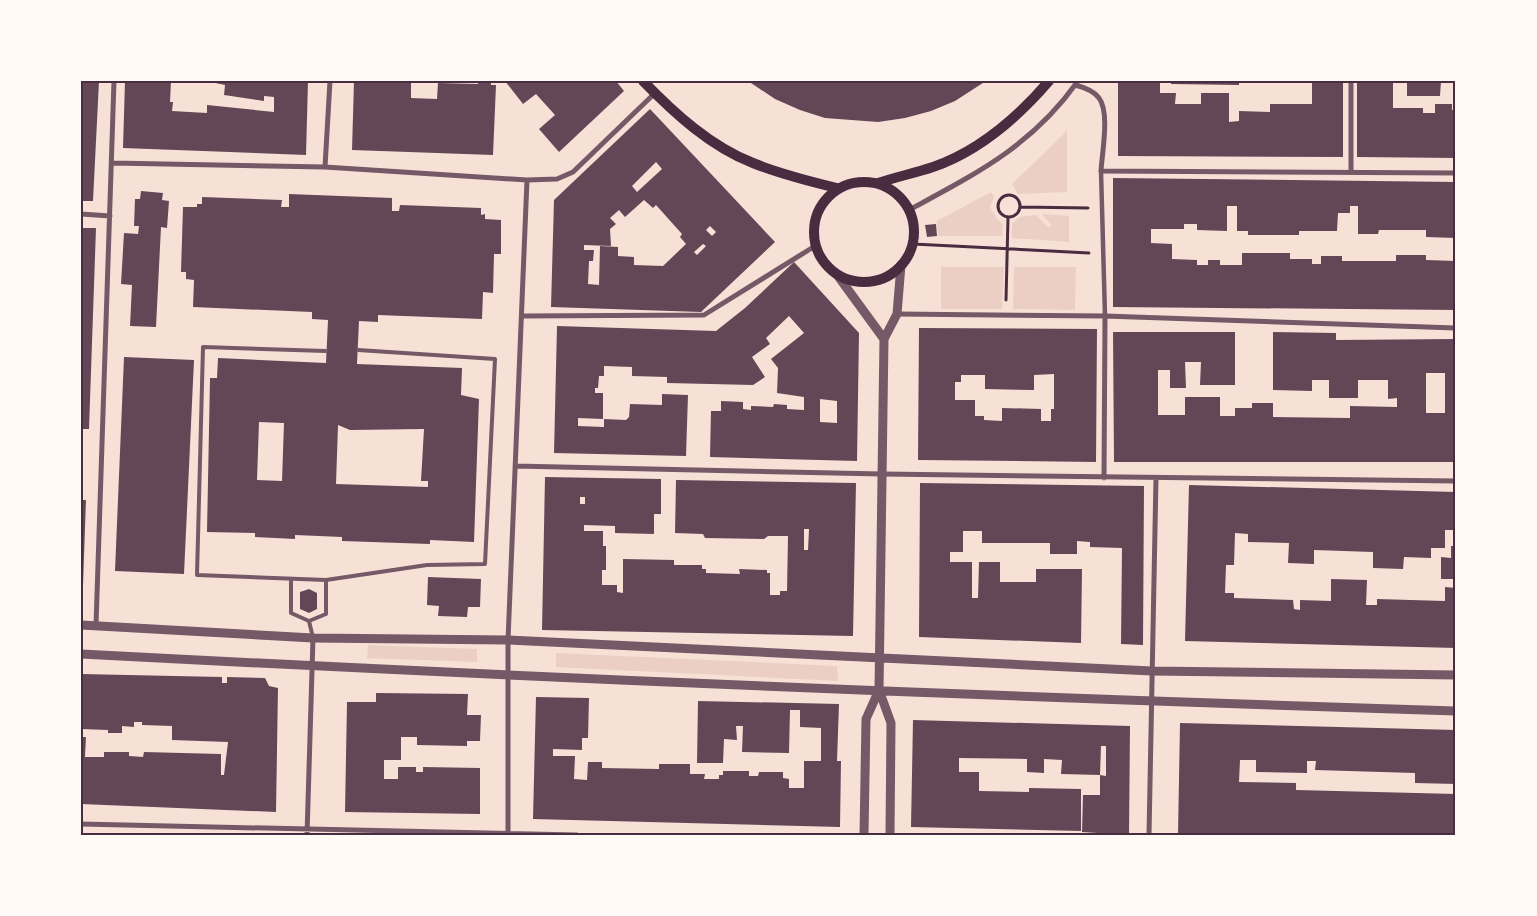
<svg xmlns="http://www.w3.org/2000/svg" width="1537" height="916" font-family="Arial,sans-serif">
<rect width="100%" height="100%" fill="#f7e1d7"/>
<path fill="#ebcfc5" d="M1067,131V192L1018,194L1012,184Z
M991,192L994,197L990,207L997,219L1003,224L1002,236H938L937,221Z
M1042,214L1069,216V242L1012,238V224L1019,217L1036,215L1048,227L1052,226Z
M941,267H1004L1002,309H941Z
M1014,267H1076L1075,310L1013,309Z
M368,645L477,649V662L367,658Z
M556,653L837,666L838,681L556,667Z"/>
<path fill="#644757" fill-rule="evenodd" d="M81,81H99L93,201H81Z
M125,81H171L170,102H173L172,111L207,113V105L274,112V97L264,96V101L224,95L225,85L206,81H308L306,155L123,148Z
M354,81H411V98L437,99L438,83L478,84V81H491V85H496L493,155L352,150Z
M505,81H616L624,91L559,152L539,129L555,115L536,94L523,104Z
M748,81H986L955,101L931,111L905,118L878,122L825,118L800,110L775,99Z
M1118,81L1160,82V93H1176L1175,104H1201V93H1229V122L1239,121V111L1270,112V104H1312V81H1343V157L1118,156Z
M1171,81H1239V85L1171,84Z
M1357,81H1393V108H1423V113H1435V104H1452V110H1456V158L1357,157Z
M1407,81H1441L1440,96H1407Z
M650,109L775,242L701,312L551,307L554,200ZM656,162L662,169L637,192L632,186ZM644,200L653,208L656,205L682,234L680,237L686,244L663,266L634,265V257L618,256V247L600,246L599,285L588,284L589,261H593L594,250H584V245L611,246L610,229L616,224L610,218L619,210L625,217ZM710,226L716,232L712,236L706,230ZM703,244L706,246L697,255L694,252Z
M1113,178L1456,182V238L1426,237V230H1379L1378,234H1358V206H1350V213H1338L1337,231H1299V235H1248V231H1237V206H1227V231L1197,230V224H1184V229H1151V243L1172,244V259L1197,260V265H1208V260H1220V265H1242V253H1290V259H1312V264H1321V256H1342V261H1396V255H1426V260L1456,261V310L1113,307Z
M141,191L163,193L162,200L169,201L167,228L161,227L156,327L130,326L132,285L121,284L124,233L138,234L139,226H134L135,199H140Z
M289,194L392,198V211H399L400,205L481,208V215L485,214V219L501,220V254H494L493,293L483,292L482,319L378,315V322L359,321L357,364L462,368L461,395L479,399L474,542L430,540V544L342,541V537L295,535V539L255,537V533L207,532L210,378H217L218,358L326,363L328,320L312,319V312L193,307L194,280L186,279V272H181L183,207H197V204H202V197L282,200L281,207H289ZM259,422L284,423L282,481L257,480ZM338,425L350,430L424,429L421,481H428V487L336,484Z
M936,224L937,236L927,237L925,225Z
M81,228H96L89,429H81Z
M794,262L859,333L857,461L710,457L711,411H721V401L743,402V409L751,410V406L773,407L774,404L787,405V409L804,410V397L777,393L778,368L771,359L804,333L789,316L766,338L770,344L752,357L765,377L753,385L667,383V377L632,376V367L604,366V376H599L598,388H595V393H603V419L578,418V426L604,427V419L626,420L629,417L630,404L662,405V394L688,395L686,456L554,453L557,326L716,331L745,308ZM820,399L837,401V423L820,422Z
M919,328L1097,329L1096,462L918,460ZM1054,374V409H1051V421H1041V409L1002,408V421L984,420V416H975V400H955V382H961V375H985V389L1034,390V375Z
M1113,332H1235V385H1200L1201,362H1185L1186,388H1170V370H1158V415H1185V397H1220V416H1235V408H1252V403H1273V417L1350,418V406L1397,407V398L1388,399V380H1358V398H1329V380H1312V391L1273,390V332L1336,333V340L1456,339V462H1114ZM1426,373H1445V413H1426Z
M124,357L194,360L184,574L115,571Z
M545,477L661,479V514H654V534L615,533V526L584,525V531H603V546H606V570H602V585H617V592L623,593V559L674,560V565H702V569H706V573L740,574L739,569L767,570V573H770V595H780V591H787L788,536H768L764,539L705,538L703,534L675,533L676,480L856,483L853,636L542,630ZM580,497H585V504H580ZM804,529H809L808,550H804Z
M920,483L1144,486L1143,645L1121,644L1122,548L1090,547V542L1077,541V554H1050V543H982V531H963V552H950V562H972V598H978L979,562H1000V582H1036V569H1082L1081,643L919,637Z
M1189,485L1456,492V530H1445V548H1431V558L1404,557L1403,569L1373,568V552L1314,550V564L1288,563L1289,543L1248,542V534L1235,533L1234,565H1226L1225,593H1234V598L1293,600L1294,609L1300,610V600L1331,601V579L1367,580L1366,605H1377V599L1445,601V587L1456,588V648L1185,641Z
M81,500H86L83,585H81Z
M1451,546H1456V579H1441V557L1451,558Z
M428,577L481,579L480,607H468L467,617L438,616L439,606L427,605Z
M309,589L317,593V609L309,613L300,609V592Z
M81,674L222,677V683H227V677L265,678L269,686L278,688L276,812L81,804V737H86L85,757H104V752H129V756L143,757L144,752L221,754V775H224L228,742L172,740V726L142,725V722H134V727L122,726V733H108V730L81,729Z
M376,693L468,694L467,715H481L480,741H467V746L417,745V737H401V760H384V779H398V767H416V772H423V767L480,768V814L345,812L347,702H376Z
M536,697L589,698L588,738H582V750L553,749V756H575L574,779L587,780L588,762H602V768L659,769V764H690V774H705L704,779H719V775H723V771H749V776H758L759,772H783V778L789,779V788H804V761H821V728L800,727V710H790L789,753L742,752L743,726H736L737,740L724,739L723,763H697L698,701L839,704L837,761H841L840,827L533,819Z
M913,720L1130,726L1129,835L1082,832L1083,795H1100V775L1061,774L1062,760L1044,759V773L1027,772V759L959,758V772H979V791L1029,792V788L1081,789V831L911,827ZM1101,746H1106V776L1100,775Z
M1180,723L1456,730V784L1415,783V773L1315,770L1316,761H1307V773L1256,772V760H1240L1239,782L1296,783V790L1456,794V835H1178Z"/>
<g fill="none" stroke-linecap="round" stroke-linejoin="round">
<path stroke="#4a2c40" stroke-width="3" d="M998 206a11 11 0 1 1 22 0a11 11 0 1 1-22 0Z
M1021,207L1088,208
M913,244L1089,253
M1006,300L1008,218"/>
<path stroke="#755966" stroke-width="4" d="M326,351L203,347L197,575L326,580L427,565L485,564L495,359L358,350
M291,579V613L309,621L326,614V580
M309,621L313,638"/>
<path stroke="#755966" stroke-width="4.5" d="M1101,171L1105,316"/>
<path stroke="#755966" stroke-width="5" d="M1075,85C1083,87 1094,91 1099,98C1110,112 1102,153 1101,171L1456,173
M112,163L325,167L527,180L557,179L573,172L655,93
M325,167L330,81
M1351,171V81
M909,210C977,173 1032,146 1078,81
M81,214L110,216
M897,314L1105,316L1456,328
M522,316L704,315L815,246
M515,466L882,474L1456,481
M1104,478L1105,316
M96,625L114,81
M81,824L577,835
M307,835L313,638
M508,835V640L527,180
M1149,835L1156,478"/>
<path stroke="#755966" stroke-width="9" d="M838,276L884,339
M81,625L313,638L508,640L1152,671L1456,675
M81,654C539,678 997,697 1456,711
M864,835L866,719L879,690
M890,835L891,723L879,690L884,339L897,314L901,265"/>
<path stroke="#4a2c40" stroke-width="10" d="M643,81C674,113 711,147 753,163C780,174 808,181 837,188
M814 232a50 50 0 1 1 100 0a50 50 0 1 1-100 0Z
M878,183C896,177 915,173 933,167C979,151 1018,117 1049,81"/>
</g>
<rect width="1537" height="916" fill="none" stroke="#fffaf5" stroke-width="165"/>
<rect x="82" y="82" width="1372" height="752" fill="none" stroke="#4a2c40" stroke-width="2"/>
</svg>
